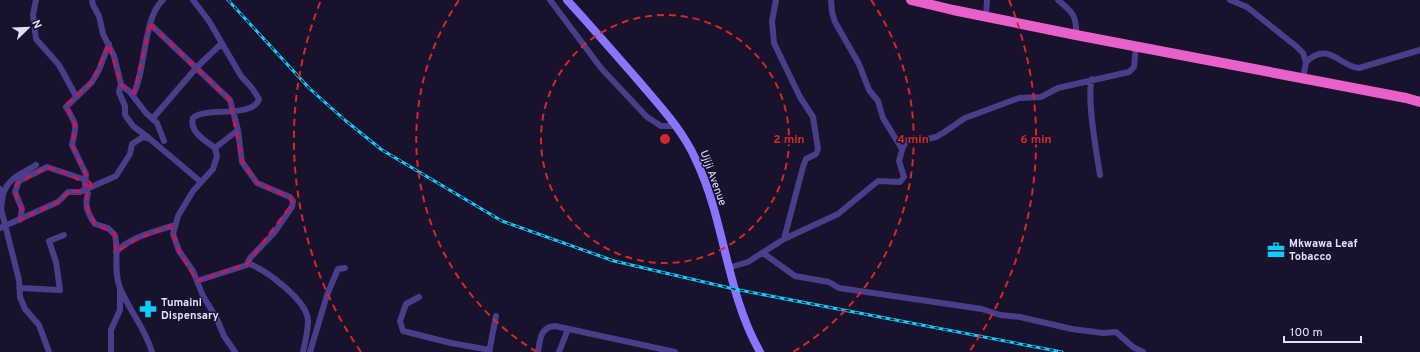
<svg xmlns="http://www.w3.org/2000/svg" width="1420" height="352" font-family="Overpass,sans-serif">
<rect width="100%" height="100%" fill="#19122c"/>
<g fill="none" stroke-linecap="round" stroke-linejoin="round">
<path stroke="#483e8a" stroke-width="6" d="M36,0L33,15L36,39L59,65L76,96
M92,0L93,5L99,16L103,34L114,56L121,84L119,92L125,106V115L133,126L149,138
M193,0L209,21L241,76L252,88L259,99C253,119 205,106 193,118C189,132 206,141 215,148
M550,0L601,68L647,117L661,126H677
M776,0L772,21L774,43L800,97L813,117L818,149L816,154L806,159L803,167L784,239
M831,0L832,12L835,22L859,64L869,90L878,101L883,118L902,149
M1058,0C1072,12 1077,15 1076,35
M1230,0L1247,7L1297,47L1303,53L1306,62
M986,17L987,0
M150,24L230,100L238,130L242,162L257,183L290,197L293,201L292,207L274,233L250,258L247,264
M109,44L99,70L92,82L66,107C77,125 77,124 72,145L86,174L85,187L88,194C84,205 88,214 95,224L108,228L115,235C119,252 113,271 120,288C129,310 145,328 152,352
M1092,79C1086,97 1097,155 1100,175
M1303,79L1306,62C1329,40 1340,67 1359,68L1420,50
M121,85L129,91L146,113L157,123L164,141
M133,95C146,71 143,17 163,0
M153,118L197,67L221,44
M0,189L3,194L1,209L19,280L20,297L25,309L39,325L49,352
M3,195C7,178 23,173 36,165
M20,220L22,209L15,192L19,181L47,167L86,180
M0,228L58,202L68,192H80L116,176L130,154L132,144L143,137L150,139L201,182
M116,252C130,237 156,231 175,225
M763,253L795,276L829,282L839,288L982,309L1000,315L1020,317L1072,329L1103,333L1116,332L1133,347L1143,352
M728,268L748,262L784,239L838,214L878,181L900,182L904,177L899,161L903,147L907,140H923L936,137L943,133L965,118L1019,98L1041,97L1058,88L1129,72L1134,67L1136,46
M197,281L250,264C267,271 308,301 308,321C308,331 305,342 303,352
M20,288L60,290L56,262L49,241L64,235
M419,297L406,304L400,321L403,331L451,343L490,350
M111,352V330L120,310V289
M235,352L224,336L217,319L203,296L193,271L179,251L173,234L178,216L193,191L213,169L217,156L215,148L238,130
M310,352L327,295L338,269L345,268
M489,352L496,316
M538,352C540,340 540,327 555,326L675,352
M559,352L568,329"/>
<path stroke="#8776fd" stroke-width="8" d="M567,0C591,26 614,53 637,79C659,105 682,129 696,160C725,221 726,292 760,352"/>
<path stroke="#e860ca" stroke-width="10" d="M911,0L953,10L1076,35L1406,98L1420,102"/>
<g stroke="#0cccfc" stroke-width="3">
<path id="rail" d="M228,0L310,89L346,121L382,150L502,221L614,261L734,289L1062,352"/>
</g>
<use href="#rail" stroke="#19122c" stroke-width="1.5" stroke-dasharray="4.5" stroke-linecap="butt"/>
</g>
<path fill="none" stroke="#c2185b" stroke-width="3" stroke-dasharray="8 5" stroke-linejoin="round" d="M150,24L230,100L242,162L257,183L290,197L293,203L247,264L197,281L179,251L171,226L137,239L116,252L114,233L95,224L89,213L86,192L70,191L58,202L20,220L22,209L16,197V184L47,167L69,174L93,189L72,145L75,124L66,105L92,82L109,44L121,85L134,93Z"/>
<g fill="none" stroke="#d62828" stroke-width="2" stroke-dasharray="7 5">
<circle cx="665" cy="139" r="124"/>
<path d="M537 352A248 248 0 0 1 459 0M871 0A248 248 0 0 1 793 352"/>
<path d="M361 352A371 371 0 0 1 321 0M1009 0A371 371 0 0 1 969 352"/>
</g>
<defs>
<g id="office-bare" transform="scale(1.38)"><path d="M-6-3h4V-5.5h4V-3h4V5H-6ZM-1-4.5V-3h2v-1.5ZM-6 0V1H6V0Z" fill="#0cccfc" stroke="#19122c" stroke-width="2.5" paint-order="stroke"/></g>
<g id="pharmacy-bare" transform="scale(1.38)"><path d="M-2-6h4v4h4v4h-4v4h-4v-4h-4v-4h4Z" fill="#0cccfc" stroke="#19122c" stroke-width="2.5" paint-order="stroke"/></g>
</defs>
<g fill-rule="evenodd">
<use href="#office-bare" x="1276" y="250"/>
<use href="#pharmacy-bare" x="148" y="309"/>
</g>
<g text-anchor="middle" dominant-baseline="central" stroke-width="3" stroke-linejoin="round" paint-order="stroke">
<g font-size="11" fill="#e4ddff" stroke="#19122c">
<text transform="translate(713 178) rotate(70)">Ujiji Avenue</text>
</g>
<g font-size="11" font-weight="bold" fill="#e4ddff" stroke="#19122c" text-anchor="start">
<text x="1289" y="244">Mkwawa Leaf<tspan x="1289" dy="13">Tobacco</tspan></text>
<text x="161" y="303">Tumaini<tspan x="161" dy="13">Dispensary</tspan></text>
</g>
</g>
<circle cx="665" cy="139" r="6" fill="#d62828" stroke="#19122c" stroke-width="2"/>
<g font-size="12" text-anchor="middle" font-weight="bold" fill="#d62828" stroke="#19122c" stroke-width="3" stroke-linejoin="round" paint-order="stroke">
<text x="789" y="143">2 min</text>
<text x="913" y="143">4 min</text>
<text x="1036" y="143">6 min</text>
</g>
<g transform="translate(28 28) rotate(67)" stroke="#19122c" stroke-width="3" paint-order="stroke">
<path d="M0-3L7 15L0 10L-7 15Z" fill="#e4ddff"/>
<text y="-6" font-size="11" font-weight="bold" text-anchor="middle" fill="#e4ddff">N</text>
</g>
<path d="M1284 336v6h77v-6" fill="none" stroke="#e4ddff" stroke-width="2"/>
<text x="1290" y="336" font-size="12" fill="#e4ddff" stroke="#19122c" stroke-width="3" paint-order="stroke">100 m</text>
</svg>
